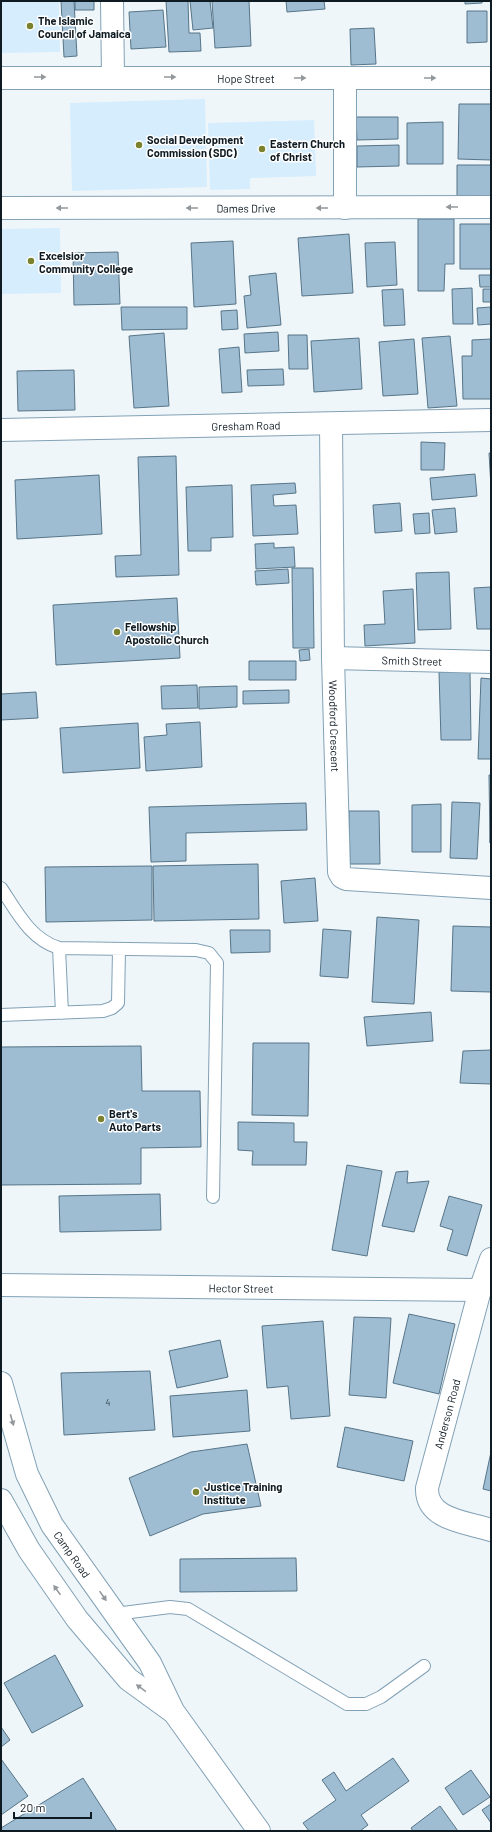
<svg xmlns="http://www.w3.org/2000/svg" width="492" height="1832" font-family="Barlow,sans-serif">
<rect width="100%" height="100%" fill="#eff6fa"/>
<path fill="#d5edfd" d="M1,1H59L60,52L1,53Z
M205,99L207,187L72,191L70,103Z
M314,120L316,176L250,178V189L210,190L208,123Z
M60,228L61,293L1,294V229Z"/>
<path fill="#9ebdd2" stroke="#577588" d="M61,1H74L77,56L64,57Z
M75,1H94V10H75Z
M166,1H188L189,33H200L201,51L169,52Z
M190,1H210L213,28L193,30Z
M212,1H249L251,46L215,48Z
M286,1H324L325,9L287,12Z
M465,1H482V3L465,4Z
M163,10L166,47L131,49L129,12Z
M467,11H487V42L467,43Z
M374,28L376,64L351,65L350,29Z
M459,104H491V160L458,159Z
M356,117H398V139L357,140Z
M443,122V164H407V123Z
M399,145V166L357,167V146Z
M457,165H491V196H457Z
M418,219H454V264H445L444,291H418Z
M460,224H491V269H460Z
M349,234L353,293L302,296L298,238Z
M233,241L236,304L194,307L191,243Z
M395,242L397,285L367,287L365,243Z
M118,252L120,304L74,305L73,253Z
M276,273L281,325L247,328L244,296L251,295L249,276Z
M479,275H491V287H480Z
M472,288L473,324H453L452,289Z
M403,289L405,325L384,326L382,290Z
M483,289H491V302H483Z
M121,307H187V329L122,330Z
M491,307V324L478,325L477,308Z
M237,310L238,329L222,330L221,311Z
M278,332L279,351L245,353L244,334Z
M164,333L169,406L134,408L129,336Z
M288,335H307L308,369H289Z
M450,336L457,406L428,408L422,338Z
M359,338L362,389L314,392L311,341Z
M414,339L418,394L383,396L379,342Z
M491,339V399H463L462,356H472V340Z
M239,347L242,392L222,393L219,349Z
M283,369L284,385L248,386L247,370Z
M74,370L75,410L18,411L17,371Z
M421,442L445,443L444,470H421Z
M489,453H491V487Z
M176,456L179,575L116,577L115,556L141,555L138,457Z
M475,474L477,496L432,500L430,478Z
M99,475L102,534L17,539L15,480Z
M295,483L296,493L273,495L274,506L296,505L298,534L253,536L251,485Z
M232,485L233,537L211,538V551H188L186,487Z
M400,503L402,531L375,533L373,505Z
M455,508L457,532L435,534L432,510Z
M429,513L430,533L415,534L413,514Z
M274,543V548L294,547L295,567L256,569L255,544Z
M292,568H313L314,648H293Z
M288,569L289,583L256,585L255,571Z
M449,572L451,629L418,630L416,573Z
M491,587V629H477L474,588Z
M413,589L415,643L365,646L364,625L385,624L383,591Z
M177,598L180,658L56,665L53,605Z
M309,649L310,660L300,661L299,650Z
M249,661H296V680H249Z
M439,672H470L471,740H441Z
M481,678L491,679V759H478Z
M197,685L198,708L162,709L161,686Z
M237,686V707L199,709V687Z
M289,690V703L243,704V691Z
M36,692L38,718L1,720V694Z
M200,722L202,767L146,771L144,737L167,735L166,724Z
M138,723L140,768L63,773L60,728Z
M489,775H491L490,843Z
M452,802L480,803L477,859L450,858Z
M306,803L307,830L186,833V861L151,862L149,807Z
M441,804V852H412V805Z
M349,811H379L380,864H350Z
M258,864L259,919L154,921L153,866Z
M152,866V920L46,922L45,867Z
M315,878L318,921L284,923L281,881Z
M377,917L419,920L414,1004L372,1002Z
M453,926L491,927V992L451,991Z
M323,929L351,931L348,978L320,976Z
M230,930H270V952L231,953Z
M431,1012L433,1041L367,1046L364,1017Z
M253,1043H309L308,1116L252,1115Z
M141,1046L142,1091H200L201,1147L141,1148V1184L1,1185V1047Z
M491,1050V1084L460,1083L463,1051Z
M238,1122L294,1123V1142H307L306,1165H252L253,1151L238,1150Z
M347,1165L382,1171L367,1256L332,1250Z
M408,1171L407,1183L429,1181L414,1232L382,1226L396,1172Z
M160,1194L161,1230L60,1232L59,1196Z
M449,1196L482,1205L467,1256L447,1250L453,1230L440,1226Z
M409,1314L455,1324L439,1394L393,1383Z
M354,1317L391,1318L386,1398L349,1395Z
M323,1321L330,1416L291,1419L288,1386L267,1388L262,1326Z
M220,1340L228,1377L177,1388L169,1351Z
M150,1371L155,1430L64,1435L61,1373Z
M247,1390L250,1431L173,1437L170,1396Z
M345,1427L413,1441L404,1481L337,1467Z
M247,1444L261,1506L203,1514L150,1536L129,1478L191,1452Z
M491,1452V1491L483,1489Z
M296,1558L297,1591L180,1592V1559Z
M55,1655L83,1706L32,1733L4,1683Z
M1,1727L10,1740L1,1747Z
M393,1758L409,1781L361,1815L368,1825L360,1831H309L303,1823L336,1800L322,1780L334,1772L346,1791Z
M1,1759L28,1796L1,1815Z
M471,1770L490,1797L463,1815L445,1788Z
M83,1778L117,1831H1V1828Z
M491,1804V1823L482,1810Z
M440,1806L458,1831H413L411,1828Z"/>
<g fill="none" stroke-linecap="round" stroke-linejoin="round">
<g stroke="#82a1b5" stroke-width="14">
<path id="lane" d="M1,888C17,912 30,939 59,948L196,950L209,953L217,963L213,1197
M59,948L62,1013
M1,1015L103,1011L112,1008L118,1003L119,950
M115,1614L170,1607L188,1609L347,1704H366L381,1697L424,1666"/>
</g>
<g stroke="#82a1b5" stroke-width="24">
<g id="street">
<path d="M112,1L113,77"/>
<path id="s1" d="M1,78H491"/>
<path d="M345,78V208"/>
<path id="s2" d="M1,208L491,207"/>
<path id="s3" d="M331,424L333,658L339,872L342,877L346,879L491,888"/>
<path id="s4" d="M1,430L491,420"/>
<path id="s5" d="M333,658L491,662"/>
<path d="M491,1259L480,1290L427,1488C426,1520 466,1522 491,1530"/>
<path id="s6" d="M1,1285L480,1290"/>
</g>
</g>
<g stroke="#82a1b5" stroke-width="24">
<g id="primary">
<path id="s7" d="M1,1383L27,1474L52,1525L150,1663L173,1711L259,1831"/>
<path d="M1,1500L29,1550L77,1619L128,1679L172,1711"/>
</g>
</g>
<use href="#lane" stroke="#fff" stroke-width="12"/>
<use href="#street" stroke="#fff" stroke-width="22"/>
<use href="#primary" stroke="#fff" stroke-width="22"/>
</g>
<defs><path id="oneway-solid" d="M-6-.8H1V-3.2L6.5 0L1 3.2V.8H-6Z"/></defs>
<g fill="#93989c">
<use href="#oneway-solid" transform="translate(40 77)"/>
<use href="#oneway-solid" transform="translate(170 77)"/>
<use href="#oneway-solid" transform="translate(300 78)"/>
<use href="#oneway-solid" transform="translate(430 78)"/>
<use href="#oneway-solid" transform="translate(452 207) rotate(180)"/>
<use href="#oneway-solid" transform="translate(62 208) rotate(180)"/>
<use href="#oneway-solid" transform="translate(192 208) rotate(180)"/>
<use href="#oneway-solid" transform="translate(322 208) rotate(180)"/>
<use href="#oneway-solid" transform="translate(12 1420) rotate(74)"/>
<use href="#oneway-solid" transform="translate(57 1590) rotate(-125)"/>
<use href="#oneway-solid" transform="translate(103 1596) rotate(55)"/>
<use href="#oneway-solid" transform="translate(141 1688) rotate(-144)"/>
</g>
<g fill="#7b822d" stroke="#fff" stroke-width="1.5">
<circle cx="30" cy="26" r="4"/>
<circle cx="139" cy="145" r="4"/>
<circle cx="262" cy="149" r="4"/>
<circle cx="31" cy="261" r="4"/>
<circle cx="117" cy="632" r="4"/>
<circle cx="101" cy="1119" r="4"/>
<circle cx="196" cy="1492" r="4"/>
</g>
<g text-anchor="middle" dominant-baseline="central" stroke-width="3" stroke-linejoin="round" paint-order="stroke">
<g font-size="9" fill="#33444f">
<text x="108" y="1402">4</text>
</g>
<g font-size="11" font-weight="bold" fill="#0f1b23" stroke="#fff" text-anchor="start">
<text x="38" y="20">The Islamic<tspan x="38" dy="13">Council of Jamaica</tspan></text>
<text x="147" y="139">Social Development<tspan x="147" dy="13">Commission (SDC)</tspan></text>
<text x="270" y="143">Eastern Church<tspan x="270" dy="13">of Christ</tspan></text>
<text x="39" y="255">Excelsior<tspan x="39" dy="13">Community College</tspan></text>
<text x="125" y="626">Fellowship<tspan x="125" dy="13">Apostolic Church</tspan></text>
<text x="109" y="1113">Bert's<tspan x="109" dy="13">Auto Parts</tspan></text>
<text x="204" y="1486">Justice Training<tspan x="204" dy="13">Institute</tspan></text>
</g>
<g font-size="11" fill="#0f1b23" stroke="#fff">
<text stroke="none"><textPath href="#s1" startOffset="245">Hope Street</textPath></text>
<text stroke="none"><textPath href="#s2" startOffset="245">Dames Drive</textPath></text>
<text stroke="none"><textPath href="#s4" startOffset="245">Gresham Road</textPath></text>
<text stroke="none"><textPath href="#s5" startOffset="79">Smith Street</textPath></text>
<text stroke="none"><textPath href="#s3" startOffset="302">Woodford Crescent</textPath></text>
<text stroke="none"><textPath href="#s6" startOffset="240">Hector Street</textPath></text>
<text transform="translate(447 1414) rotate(-75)">Anderson Road</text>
<text stroke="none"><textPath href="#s7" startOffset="187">Camp Road</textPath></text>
</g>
</g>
<rect width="492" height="1832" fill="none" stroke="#0f1b23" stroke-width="4"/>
<path d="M14 1812v6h77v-6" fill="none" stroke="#0f1b23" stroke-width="2"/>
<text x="20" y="1812" font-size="12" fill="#0f1b23" stroke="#ffffff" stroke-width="3" paint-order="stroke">20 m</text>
</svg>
